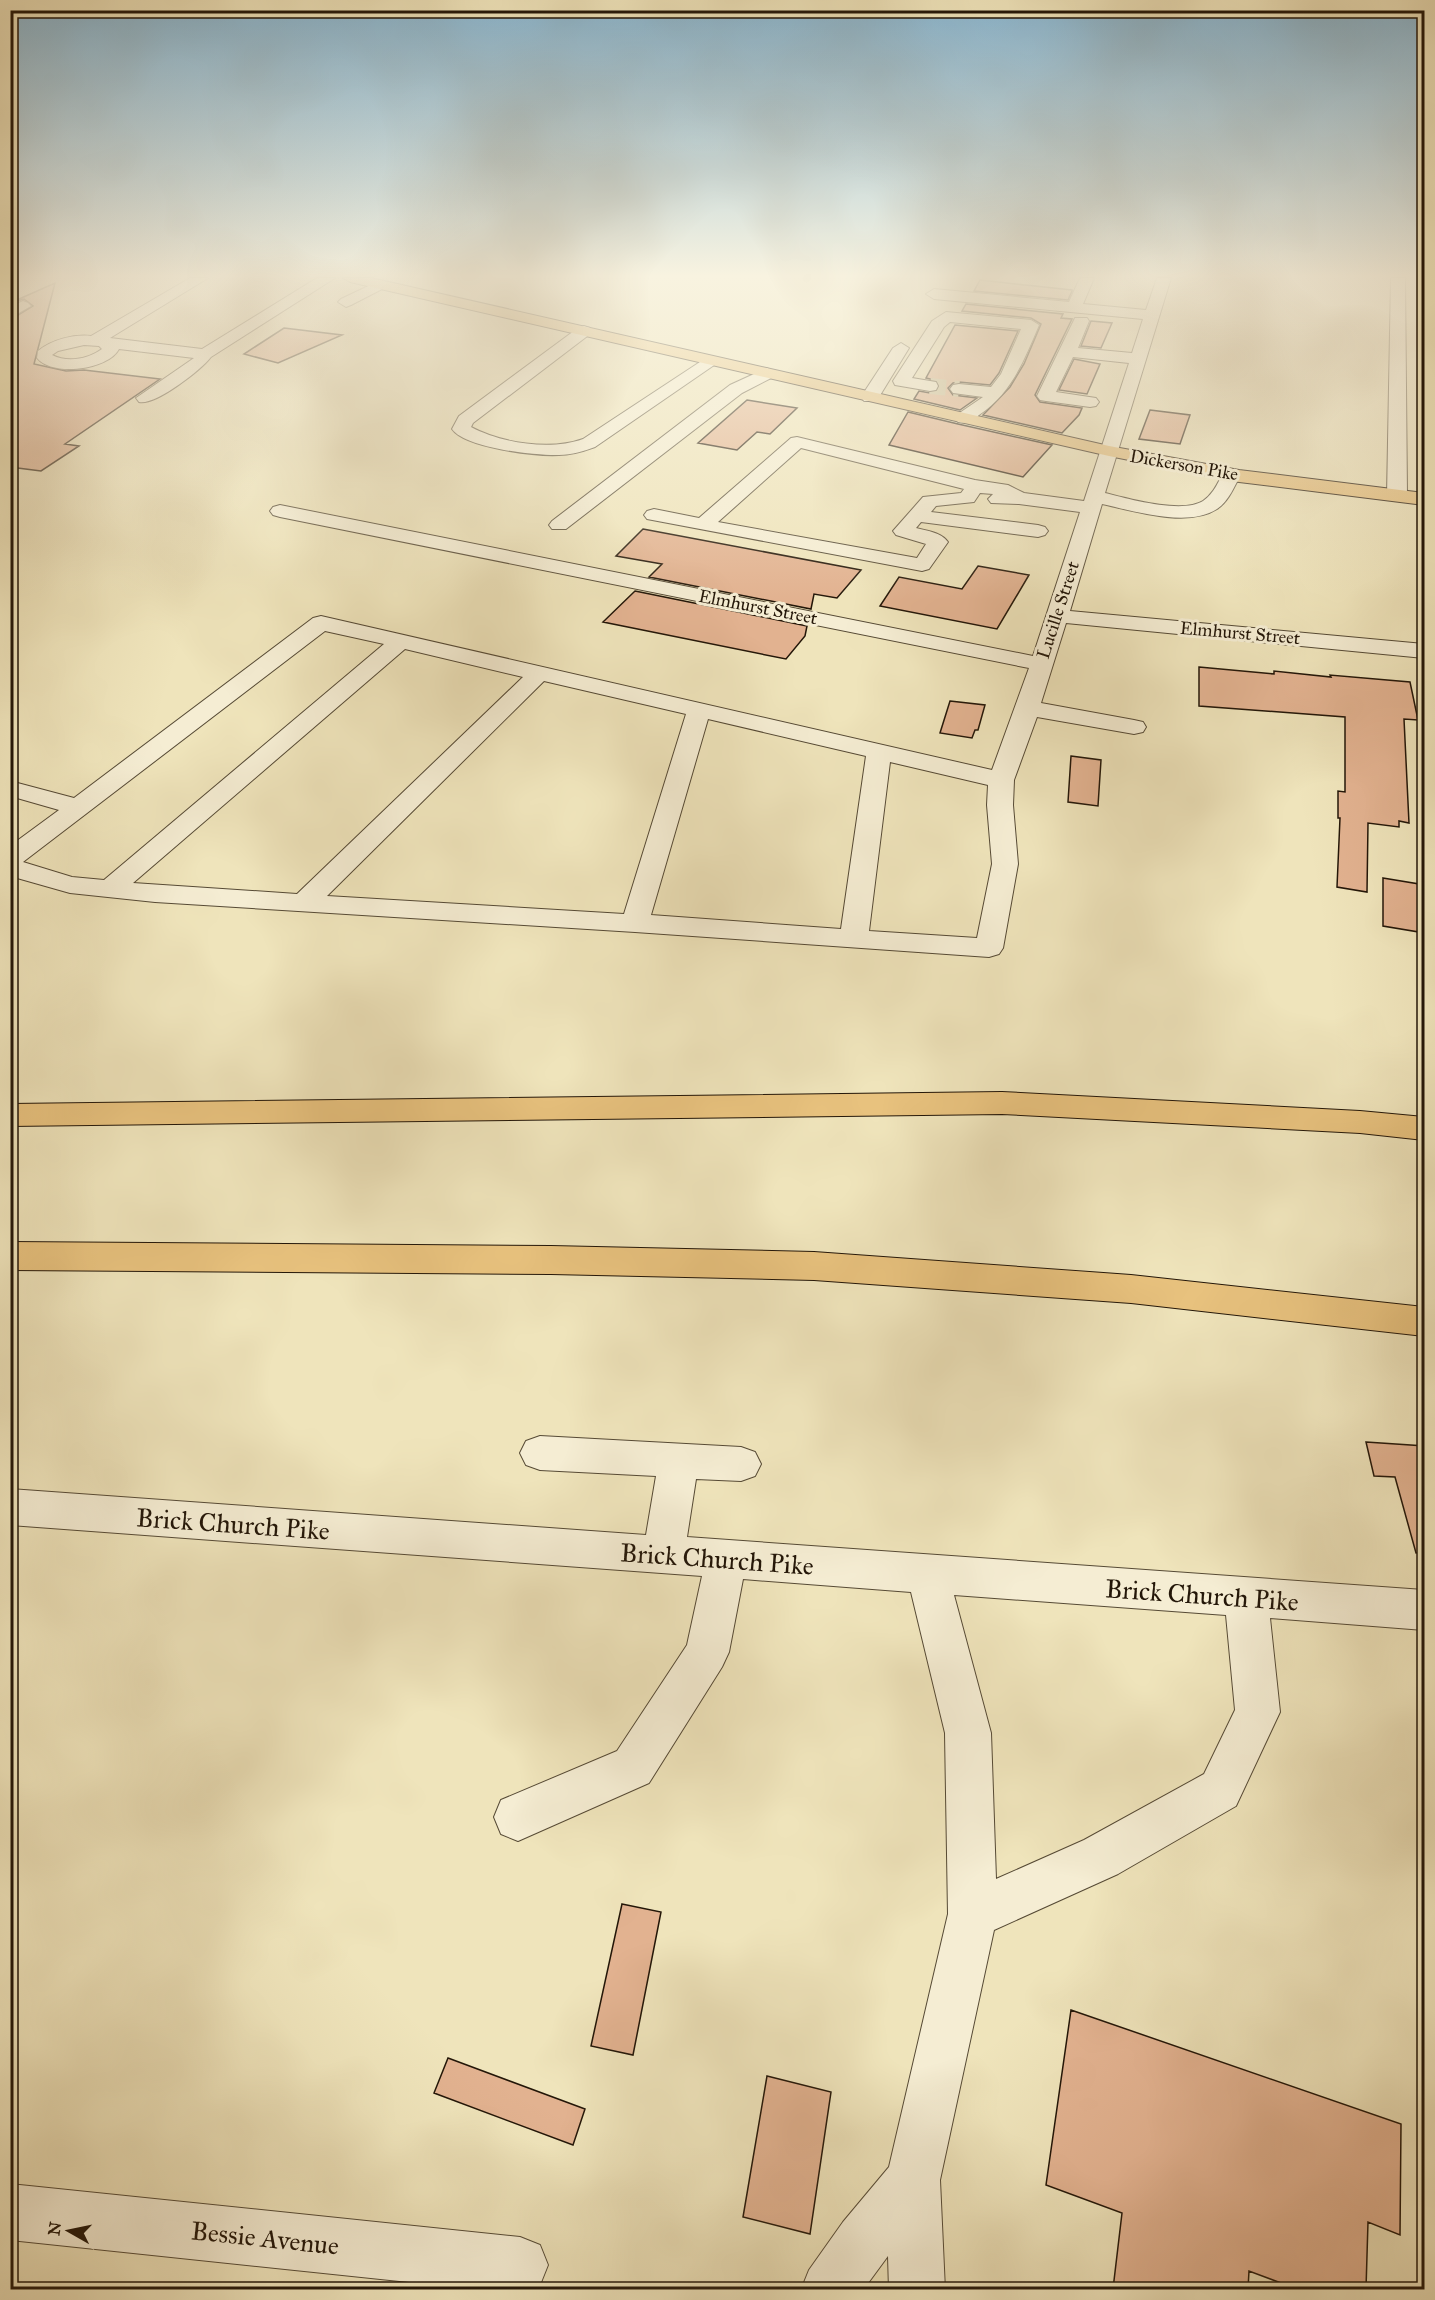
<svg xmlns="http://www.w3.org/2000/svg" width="1435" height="2300" font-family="'IM FELL Great Primer',serif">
<rect width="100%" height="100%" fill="#efe4bb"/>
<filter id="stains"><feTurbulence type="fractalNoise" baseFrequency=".00333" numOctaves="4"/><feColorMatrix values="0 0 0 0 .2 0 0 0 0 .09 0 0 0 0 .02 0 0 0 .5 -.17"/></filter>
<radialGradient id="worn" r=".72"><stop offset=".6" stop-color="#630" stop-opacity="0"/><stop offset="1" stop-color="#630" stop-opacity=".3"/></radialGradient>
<path fill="#e2b290" stroke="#231608" stroke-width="1.5" d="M980,280L1072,290V291L1068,300L974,291Z
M55,283L34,364L66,371L84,370L160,379L65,444L79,446L41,471L10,467V320L33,306L24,299L10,303Z
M966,304L1063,314L1061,318L1072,319L1035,395L1040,402L1082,408L1079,415L1062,433L983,415L1010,387L1024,364L1041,324L1031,318L962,311Z
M1091,321L1112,323L1101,348L1081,346Z
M955,325L1018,331L999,373L990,385L959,382L953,383L948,388L953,395L977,398L960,410L914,399L919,391L930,393L938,391L940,387L938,381L926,378Z
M284,328L342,335L278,363L244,354Z
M1074,359L1100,364L1087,394L1059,390Z
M747,400L797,408L770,434L757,432L737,450L698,443Z
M1150,410L1190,415L1180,444L1139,439Z
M908,412L958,424L1052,445L1023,477L889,445Z
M643,529L861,570L837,598L814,594L811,609L649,577L662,564L616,556Z
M978,566L1029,575L997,629L880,606L899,577L962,589Z
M635,591L807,626L805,636L786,659L603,622Z
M1199,667L1274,674V671L1331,677L1330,675L1410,682L1418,720L1404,719L1409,823L1399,821V827L1368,823L1367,892L1337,887L1340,818H1338V791L1345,792V717L1199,706Z
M950,701L985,705L978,730H975L972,738L940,733Z
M1071,756L1101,760L1098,806L1068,802Z
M1383,878L1425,885V933L1383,926Z
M1366,1442L1425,1446V1552L1416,1553L1395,1477L1374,1476Z
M622,1904L661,1912L633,2055L591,2046Z
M1071,2010L1401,2124L1400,2235L1368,2222L1366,2289H1297L1249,2271L1248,2289H1113L1122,2213L1046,2185Z
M448,2058L585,2109L573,2145L434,2093Z
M767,2076L831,2092L810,2234L743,2217Z"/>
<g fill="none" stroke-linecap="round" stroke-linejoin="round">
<path stroke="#d0c5a0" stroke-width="16" stroke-dasharray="16 8" stroke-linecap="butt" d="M930,386L959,389"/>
<g stroke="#564a35" stroke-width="2">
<path id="minor" d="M190,278H208L110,338L202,349L317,278H335L211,357C201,370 155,406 139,402L136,398L194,358L119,349C108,370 52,377 37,358L38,351C51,340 74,334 91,336ZM84,345L99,346L102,349C88,359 68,363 52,355L58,351Z
M1080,278H1094L1083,304L1146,310L1157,278H1171L1105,493C1129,499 1182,514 1203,501C1214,494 1219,480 1225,470H1239L1241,474C1235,485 1229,501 1217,509C1188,528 1134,511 1102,504L1070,611L1424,644V658L1066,623L1041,703L1134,720L1143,722L1146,727L1143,732L1134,734L1037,717L1014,780L1013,805L1018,864L1003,948L999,954L989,957L635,932L155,902L70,893L10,876V846L59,810L10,796V781L74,798L313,618L321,616L992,770L1029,668L280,517L273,515L270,511L273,507L280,505L1033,656L1080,512L1019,504L991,503L988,499L993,494L980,493L974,502L936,506L931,512L1038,525L1045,527L1048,531L1045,535L1038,537L921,522L916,528C927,531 941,532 948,542L929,569L922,571L647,519L644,515L647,511L654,509L699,518L791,438L797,437L975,480L1008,485L1024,493L1084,501L1129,363L1073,357L1056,392L1096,398L1099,402L1096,406L1090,407L1046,401L1040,400L1037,396L1075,318H1087L1089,321L1078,348L1132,353L1143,319L934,299L926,294L934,289L1069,302ZM801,448L964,489L961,493L923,497L893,531L896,535L926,544L917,558L718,522ZM325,631L384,644L104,880L72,877L23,862ZM405,649L523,677L297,894L133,883ZM544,681L686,714L624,914L327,896ZM708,719L866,756L841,929L651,915ZM890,762L988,785L987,805L992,864L977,938L869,931Z
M1391,278H1405L1407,496L1404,500H1390L1387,496Z
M379,281L386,285L384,288L351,305L346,307L338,302L341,299Z
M23,301L28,303L31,306L10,318V307Z
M946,312L1031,320L1039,325C1024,360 1012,393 979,415C972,421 967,424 958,422L955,418L958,414L983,397L953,393L950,389L953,385L959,384L991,387L1001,374L1021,329L950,322L944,327L912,378L936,382L938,386L936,390L930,391L895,385L893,381L932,321Z
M584,326L590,328L592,331L590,334L473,423L471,427C501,443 550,451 583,439L706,358L712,356L720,361L595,447C584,451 572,455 559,455C536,456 465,448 452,429L459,416L578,328Z
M901,343L909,348L879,397L876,401H864L861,397L893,348Z
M767,368L775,373L773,377L742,393L566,529H552L549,525L552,521L730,385Z
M540,1436L741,1447L755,1452L761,1464L755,1476L741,1481L696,1479L687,1537L1424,1590V1630L1270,1618L1280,1712L1236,1806L1118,1874L994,1930L940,2180L945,2290H889L888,2256L863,2290H801L809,2270L843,2222L889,2167L948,1914L945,1733L911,1592L743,1579L729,1652L722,1667L649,1783L518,1841L501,1834L494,1817L501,1800L617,1751L687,1645L702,1576L10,1525V1489L646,1535L656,1476L540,1470L526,1465L520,1453L526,1441ZM954,1595L1226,1615L1235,1710L1204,1774L1084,1840L996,1879L991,1733Z
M10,2184L520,2237L540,2245L548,2265L540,2285L529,2290H485L10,2240Z"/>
</g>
<g stroke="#231608" stroke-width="2">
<path id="major" d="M343,278H371L1109,446L1239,470L1424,493V505L1239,482L1109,456L350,282Z"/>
</g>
<g stroke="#231608" stroke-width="2">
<path id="highway" d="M1002,1092L1360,1111L1424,1117V1140L1360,1133L1002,1114L10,1126V1104Z
M10,1242L551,1246L814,1252L1131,1275L1424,1307V1336L1131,1303L814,1280L551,1274L10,1270Z"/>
</g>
<use href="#minor" fill="#f5edd3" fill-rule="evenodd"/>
<use href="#major" fill="#e8c27e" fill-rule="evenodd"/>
<use href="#highway" fill="#e8c27e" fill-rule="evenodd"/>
</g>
<linearGradient id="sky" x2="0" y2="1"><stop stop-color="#89b8d4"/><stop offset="0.46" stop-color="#f8f3e0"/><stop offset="1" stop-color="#f8f3e0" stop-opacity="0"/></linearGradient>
<rect width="1435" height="600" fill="url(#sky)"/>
<g text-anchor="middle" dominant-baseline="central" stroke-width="6" stroke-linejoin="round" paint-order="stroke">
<g font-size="18" fill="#231608" stroke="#f5edd3">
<text transform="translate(1184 465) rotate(10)">Dickerson Pike</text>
<text transform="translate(758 607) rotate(11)">Elmhurst Street</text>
<text transform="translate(1058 610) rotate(-72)">Lucille Street</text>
<text transform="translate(1240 633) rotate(5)">Elmhurst Street</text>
</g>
<g font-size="26" fill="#231608" stroke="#f5edd3">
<text transform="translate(233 1524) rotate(4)">Brick Church Pike</text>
<text transform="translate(717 1559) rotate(4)">Brick Church Pike</text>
<text transform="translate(1202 1595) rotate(4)">Brick Church Pike</text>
<text transform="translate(265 2238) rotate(6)">Bessie Avenue</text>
</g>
</g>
<rect width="1435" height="2300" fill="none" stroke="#efe4bb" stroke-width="36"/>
<rect x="12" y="12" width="1411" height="2276" fill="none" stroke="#231608" stroke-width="3"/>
<rect x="18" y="18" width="1399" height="2264" fill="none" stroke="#231608" stroke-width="1.5"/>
<g transform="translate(69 2231) rotate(279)" stroke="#f5edd3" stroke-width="4.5" paint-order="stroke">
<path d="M0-4.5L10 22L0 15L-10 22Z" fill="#231608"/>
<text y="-9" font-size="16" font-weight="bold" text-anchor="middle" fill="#231608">N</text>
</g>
<rect width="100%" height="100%" filter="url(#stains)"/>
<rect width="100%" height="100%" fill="url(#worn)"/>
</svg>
